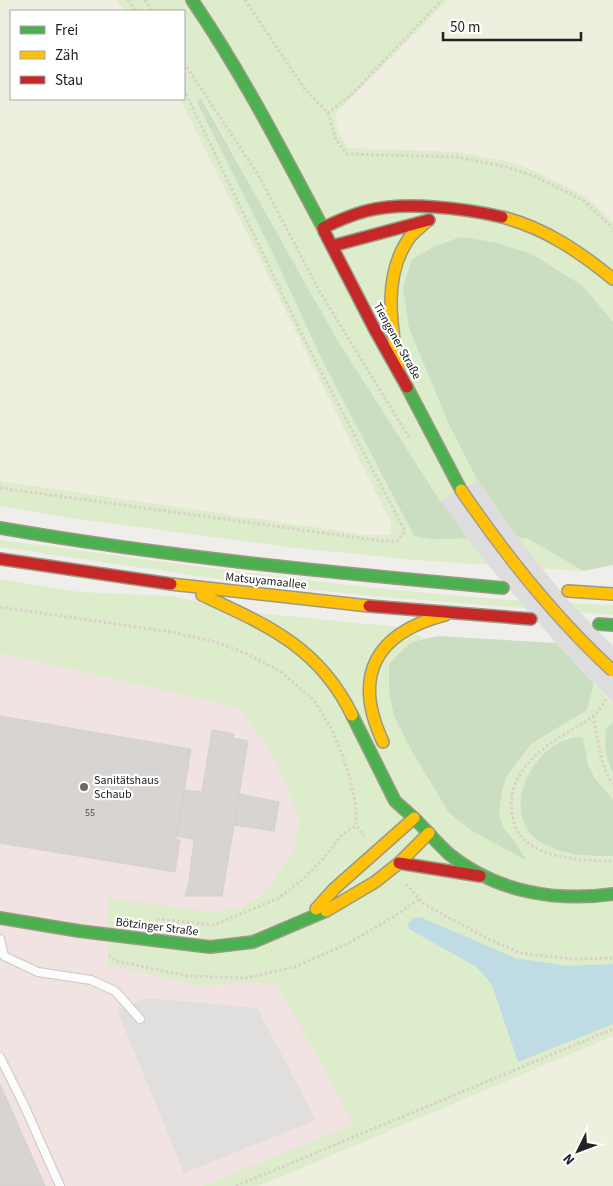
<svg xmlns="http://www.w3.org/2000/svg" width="613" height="1186" font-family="'Source Sans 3',sans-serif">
<rect width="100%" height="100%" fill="#f0eeeb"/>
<path fill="#f1e3e1" d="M0,653L220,703L239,709L262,736L285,781L299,819L293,851L263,895L237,909L210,912L182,909L198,985L277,983L354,1124L202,1186H0Z"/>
<path fill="#efefdf" d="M0,0H117L125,11H11V99H180L391,523L390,535H367L0,481Z
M448,0H613V222L585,196L533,170L506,161L457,152L349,148L342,141L337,129L335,114Z
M613,1036V1186H259L390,1131Z"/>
<path fill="#ddeccb" d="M117,0H448L335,114C337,128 339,138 349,148L457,152L506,161L533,170L585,196L613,222V322L583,286L532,254L460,237L433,247L412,259L450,427L478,481L440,501L338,341L202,98L323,362L414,536L430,539L527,538L583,571L416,560L296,548L63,517L0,506V481L367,535H390L391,523L180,99H184V11H125Z
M0,540C204,566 407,599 613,605V615L371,596L225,580L0,547Z
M0,579L79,592L173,596L223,608L268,614L399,627L425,638L411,642L389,693L394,716L411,750L449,813L514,840L504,829L499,814L502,791L507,776L531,744L587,710L594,683L613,702V723L606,728L608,765L613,772V800C593,777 589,768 583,738H568L557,744L542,755L535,765L525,825C529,830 533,836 538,840C558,856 589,856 613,856V1036L259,1186H202L354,1124L277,983L198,985L108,965V898L210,912L237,909L263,895L293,851L299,819L285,781L262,737L239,709L220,703L0,653Z"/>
<path fill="#cbdec1" d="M201,98L338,341L440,501L478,481L450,427L409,328L403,287L412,259L433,247L460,237L494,242L532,254L583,286L613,322V565L583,571L527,538L430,539L414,536L323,362L275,258L197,102Z
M438,636L556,643L594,683L587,710L531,744L507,776L502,791L499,814L504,829L514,840L526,860L472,831L449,813L411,750L394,716L389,693V664L411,642Z
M613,723V772C604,758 605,743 606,728Z
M577,737L583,738L588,763L595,778L613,800V856C588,856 561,856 539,841C497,812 534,741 577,737Z"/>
<path fill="#e0dfde" d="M147,998L257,1008L316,1120L184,1173L117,1010Z"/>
<path fill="#bfdbe3" d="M420,917L515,958L567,966L613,964V1024L518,1062L492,985L483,974L475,966L409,929L408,924L413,918Z"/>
<path fill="#dedddd" d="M478,481L525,547L567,599L613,646V702L556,643L481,557L440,501Z"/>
<path fill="#d7d4d2" stroke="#d3d0cc" d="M0,716L191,749L176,840H180L175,872L0,843Z
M212,730L234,734L233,738L248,741L234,825L222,896H185L189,881L194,839L176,836L184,790L202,792Z
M239,794L279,802L274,831L234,825Z
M0,1084L45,1186H0Z"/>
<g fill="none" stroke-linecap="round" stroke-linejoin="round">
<g stroke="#c9c8c7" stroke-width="10">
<path id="lane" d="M0,939L4,956L38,972L91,980L115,991L140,1019
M0,1057L24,1105L60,1186"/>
</g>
<g stroke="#999a82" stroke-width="14">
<path id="fast" d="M192,0C242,73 282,151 323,228
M407,387L461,490
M0,528C167,557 335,573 503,588
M599,624L613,625
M352,715L395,801L414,818
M414,818C426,830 437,843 449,854C496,892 555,902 613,894
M0,918L79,931L210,947L253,942L326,911"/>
</g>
<g stroke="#999a82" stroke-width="14">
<path id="slow" d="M502,217C545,228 580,252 613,279
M399,373C392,329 381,276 410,237C415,231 422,226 427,221
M171,584L369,606
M568,591L613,594
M202,595C267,625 319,647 352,715
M383,742C352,676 375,633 445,615
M316,909L334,889L414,818
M326,911L375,882L399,863L429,833"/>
</g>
<g stroke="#999a82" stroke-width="14">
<path id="jam" d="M323,228C337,221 351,215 366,211C405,201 463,208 502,217
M324,231L375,330L407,387
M332,246L429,220
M0,559L171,584
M369,606L531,619
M399,863L480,876"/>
</g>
<path stroke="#dccecd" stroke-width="3" stroke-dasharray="2.5 2.5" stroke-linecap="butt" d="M128,0L136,11
M145,0L152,11
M245,0L304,88L328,113L350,96L442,0
M184,63L259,176L320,292L410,439
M328,113L336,140L347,154L457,157L503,166L534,176L583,200L613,228
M0,488L382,541H397L405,531L307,345L184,90
M0,607L171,632L216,642L245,653L280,671L314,700L331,728L342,754L350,779L356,807V825L364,836
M606,699C602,705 598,713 592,717C579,727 563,734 550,744C521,764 502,793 516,828C529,859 585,861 613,861
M593,716C597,734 601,770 613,784
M406,884L424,904L488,939L520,953L572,959L613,958
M157,919L214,925L279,898L302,880L323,859L341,836L356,825
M109,955L116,961L188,976L246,978L294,967L347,944L395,916L419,899
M236,1186L613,1029"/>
<use href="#lane" stroke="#fdfcfc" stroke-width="8"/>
<use href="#fast" stroke="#4caf50" stroke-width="11"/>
<use href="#slow" stroke="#ffc107" stroke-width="11"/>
<use href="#jam" stroke="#c62828" stroke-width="11"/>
<g stroke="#a79c86" stroke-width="14" stroke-linecap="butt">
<path id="slow-bridge" d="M461,490C506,556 554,617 613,671"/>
</g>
<use href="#slow-bridge" stroke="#ffc107" stroke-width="11"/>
</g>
<circle fill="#6a6968" stroke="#fff" stroke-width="2" cx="84" cy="787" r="5"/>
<g text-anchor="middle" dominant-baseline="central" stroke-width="4.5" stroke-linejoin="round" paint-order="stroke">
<g font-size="10" fill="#4f4e4e">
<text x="90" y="813">55</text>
</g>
<g font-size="12" fill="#222" stroke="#fff">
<text transform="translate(397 341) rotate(61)">Tiengener Straße</text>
<text transform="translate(266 581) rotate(6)">Matsuyamaallee</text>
<text transform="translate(157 927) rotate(7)">Bötzinger Straße</text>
</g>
<g font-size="12" fill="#222" stroke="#fff" text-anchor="start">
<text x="94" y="780">Sanitätshaus<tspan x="94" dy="14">Schaub</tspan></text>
</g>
</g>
<rect x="10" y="10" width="175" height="90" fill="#ffffff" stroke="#a7a7a7"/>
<rect x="20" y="26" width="25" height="8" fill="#4caf50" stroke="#a7a7a7"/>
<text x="55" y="35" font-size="15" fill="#222222">Frei</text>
<rect x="20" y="51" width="25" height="8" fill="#ffc107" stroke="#a7a7a7"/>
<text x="55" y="60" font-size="15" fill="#222222">Zäh</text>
<rect x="20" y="76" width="25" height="8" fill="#c62828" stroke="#a7a7a7"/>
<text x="55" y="85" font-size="15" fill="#222222">Stau</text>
<g transform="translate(578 1151) rotate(228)" stroke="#ffffff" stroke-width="4" paint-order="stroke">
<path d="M0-4L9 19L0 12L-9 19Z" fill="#222222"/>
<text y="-8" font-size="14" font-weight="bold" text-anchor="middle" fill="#222222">N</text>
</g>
<path d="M443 32v8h138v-8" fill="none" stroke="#222222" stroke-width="2.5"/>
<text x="450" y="32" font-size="15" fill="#222222" stroke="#ffffff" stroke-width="4" paint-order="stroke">50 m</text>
</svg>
